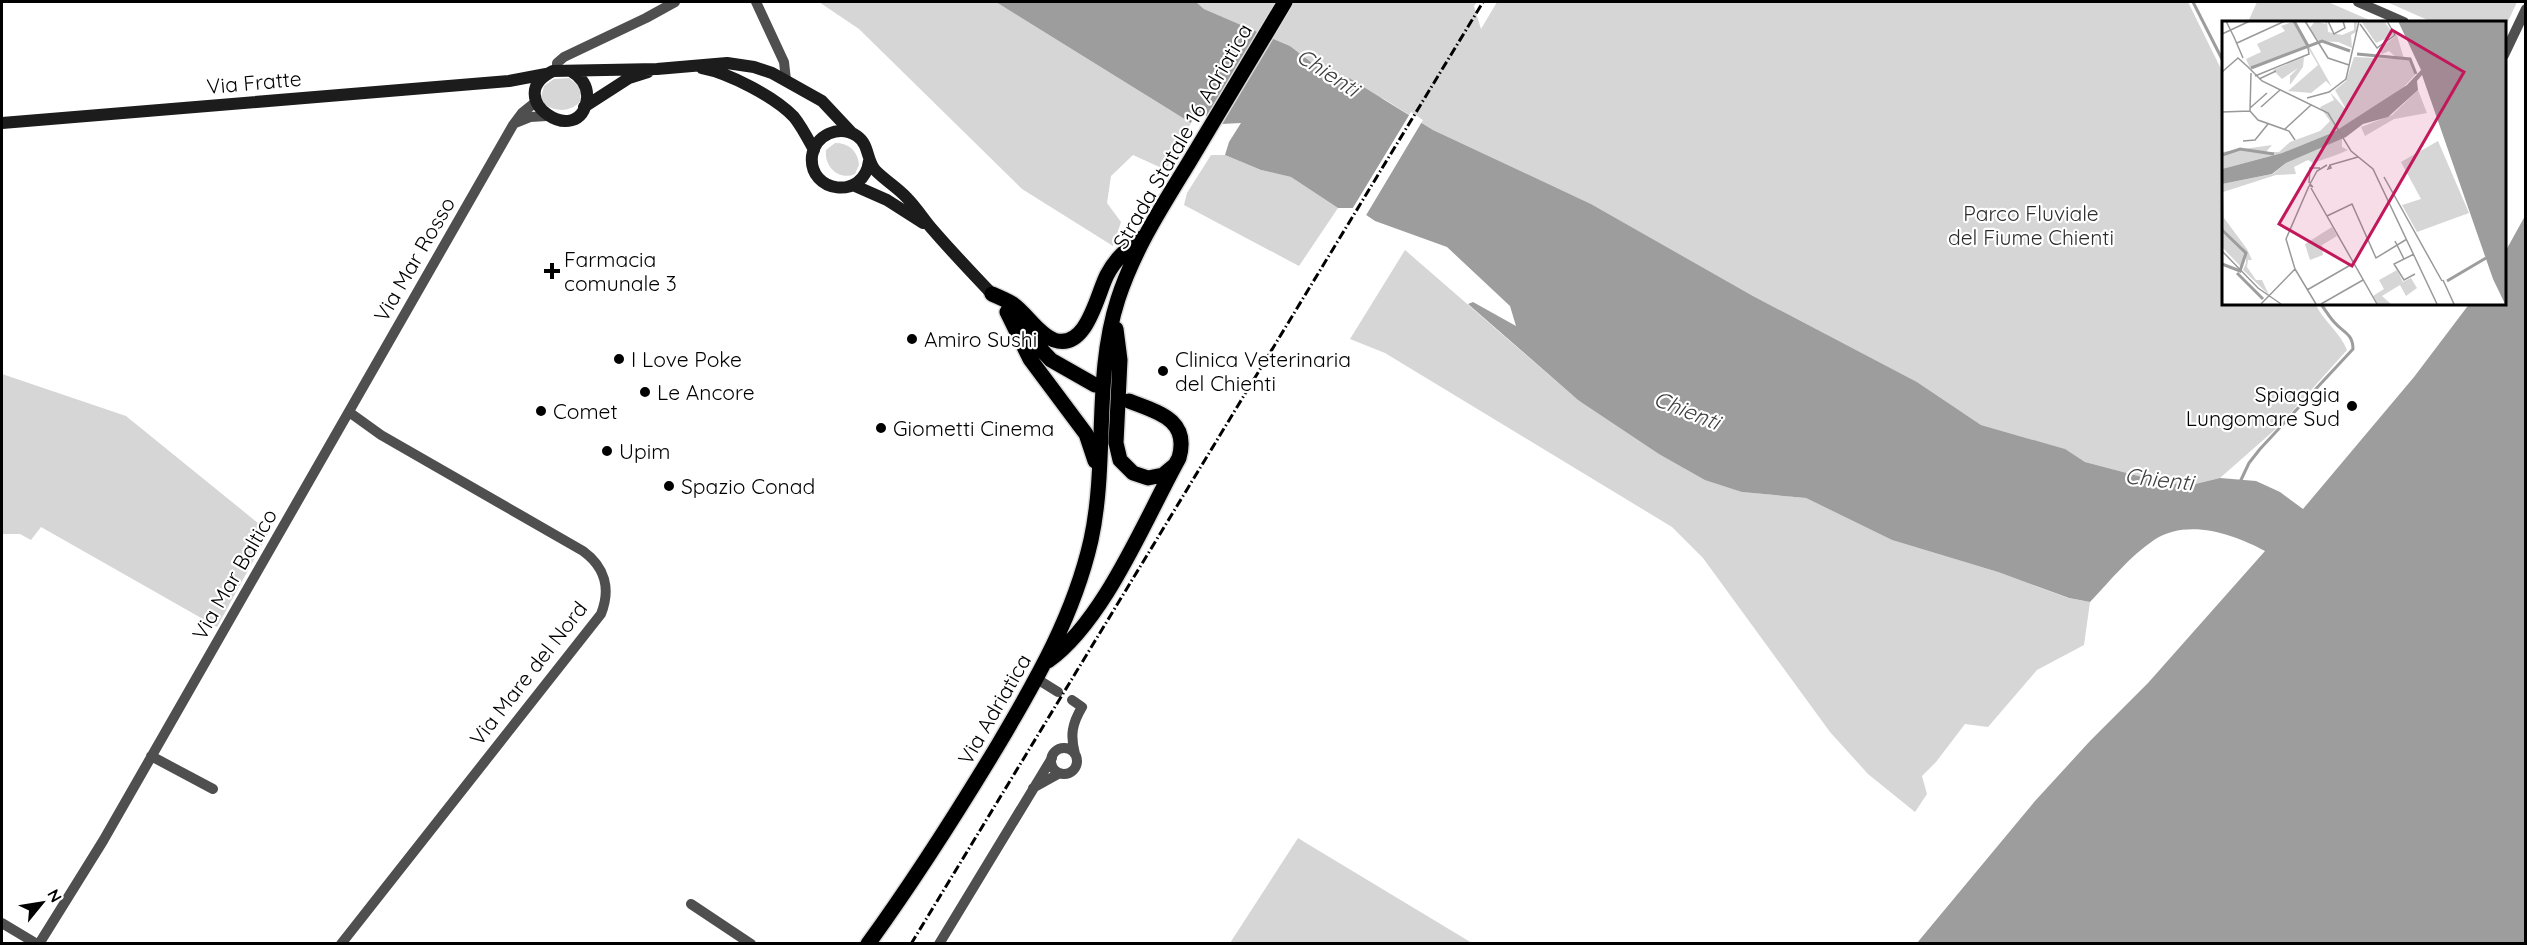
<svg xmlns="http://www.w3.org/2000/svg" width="2527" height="945" font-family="Quicksand,sans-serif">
<rect width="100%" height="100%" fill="#fff"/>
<path fill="#d6d6d6" d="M819,2H996L1191,123L1166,170L1133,155L1111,176L1107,203L1121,222L1113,246L1022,189L859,29Z
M1196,2H1477L1474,6L1481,29L1497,2H2188L2224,75V303H2315C2323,321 2340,332 2347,350L2278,427L2220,478L2191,485L2165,483L2085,462L2064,449L1981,425L1917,382L1753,296L1591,204L1433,130L1384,99L1333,79L1290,46L1204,9Z
M2257,2H2328L2374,22H2248Z
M2387,2H2517L2505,28L2504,22H2432Z
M569,78L581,88L580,102C569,112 558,112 545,105L541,97L544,86L554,79Z
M835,143C849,143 858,151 859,165L855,174C839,181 824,167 826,150Z
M1211,155H1225L1261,170L1291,177L1338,208L1299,266L1184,205L1187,193Z
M1405,250L1578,400L1742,492L1806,498L1892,540L1998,572L2068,598L2090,602L2084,645L2037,670L1988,727L1965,724L1936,762L1922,776L1927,794L1915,812L1868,774L1830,732L1703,558L1672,527L1385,353L1350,339Z
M2,374L126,416L269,532L217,627L41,527L31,540L20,534H2Z
M1298,838L1306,843L1472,943H1230Z"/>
<path fill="#9d9d9d" d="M996,2H1196L1204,9L1290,46L1333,79L1349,78L1433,130L1591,204L1753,296L1917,382L1981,425L2065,449L2085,462L2165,483L2191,485L2220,478L2256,481L2280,492L2303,509L2414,377L2470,303H2504L2505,252L2525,216V943H1917L2035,801L2090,741L2148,683L2265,551C2233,534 2188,518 2154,540C2130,556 2110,581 2090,602L2069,598L1998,572L1892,540L1806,498L1742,492L1705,480L1659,454L1578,400L1468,304L1473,302L1516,326L1510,306L1447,247L1375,221L1356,208H1338L1291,177L1261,170L1225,155L1229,142L1241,123L1222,124L1196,111L1191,123Z"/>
<path fill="#fff" d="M1411,112L1423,120L1365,217L1355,211H1351Z"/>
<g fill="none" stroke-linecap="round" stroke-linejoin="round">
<path stroke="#9d9d9d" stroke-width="3" d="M2193,2L2224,63
M2240,482L2249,463L2260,449L2353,349C2353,334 2344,333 2335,323C2329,317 2325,309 2320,303"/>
<g stroke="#dbdbdb" stroke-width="18">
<path id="primary" d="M992,294C999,297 1006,300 1013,304C1027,314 1038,334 1054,340C1087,351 1097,294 1107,275C1115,259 1127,249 1142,238
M1007,312L1030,359L1086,434L1095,461
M1015,322L1051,360L1095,385
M1116,329L1120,360L1116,443L1120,460L1133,473L1148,478L1163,475L1175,465
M1048,661C1105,620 1145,519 1179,458C1190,419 1157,412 1129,401
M868,944C915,879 957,813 998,745C1037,679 1074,615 1091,540C1108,462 1093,376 1118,299C1134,250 1161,208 1188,164C1220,110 1253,56 1285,2"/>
</g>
<path stroke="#4f4f4f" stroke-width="10" d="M756,2L784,62L786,80
M2358,2L2404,22
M2504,55L2526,9
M557,70V63L564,57L646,18L675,2
M515,123L530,117L547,116
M1037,679L1058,692
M1072,700L1082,707C1072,724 1070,735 1075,754
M1051 761a13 13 0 1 1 26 0a13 13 0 1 1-26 0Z
M151,756L213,789
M1033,788L1060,773
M691,904L751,944
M2,923L37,944
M39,944L103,841L513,125L522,113L537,101
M341,944L601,614C611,589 605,567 583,551L381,435L349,412
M939,944L1052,758"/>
<path stroke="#1c1c1c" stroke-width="12" d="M702,68C729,73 775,97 794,117C802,127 808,139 814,150
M571,71C581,77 588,86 587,98C581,152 499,97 553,71L657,69L727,63L754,67L772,73L822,101L852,133
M584,107L629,78L648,72
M2,123L509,81L546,74
M869,161C864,201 808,193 812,156C815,135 839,124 857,136C870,145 866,161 876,171C886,181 898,188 907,198C917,208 924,220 933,230C952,252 972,273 992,294
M853,185L887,200L923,223"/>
<use href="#primary" stroke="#000" stroke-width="15"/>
<path stroke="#000" stroke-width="3" stroke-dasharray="9 3 1.5 3" stroke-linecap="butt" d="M911,944L1483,2"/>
</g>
<g fill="#000" stroke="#fff" stroke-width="2">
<path d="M549 262h6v6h6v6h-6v6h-6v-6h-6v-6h6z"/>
<circle cx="912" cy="339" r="6"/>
<circle cx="619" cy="359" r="6"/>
<circle cx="1163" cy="371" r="6"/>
<circle cx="645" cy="392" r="6"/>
<circle cx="2352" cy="406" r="6"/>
<circle cx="541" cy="411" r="6"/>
<circle cx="881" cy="428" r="6"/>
<circle cx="607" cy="451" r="6"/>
<circle cx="669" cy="486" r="6"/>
</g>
<g text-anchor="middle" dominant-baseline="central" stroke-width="4.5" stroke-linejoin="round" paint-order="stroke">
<g font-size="21" fill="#000" stroke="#fff">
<text transform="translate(254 82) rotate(-5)">Via Fratte</text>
<text transform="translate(1182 136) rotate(-60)">Strada Statale 16 Adriatica</text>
<text transform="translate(414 259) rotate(-60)">Via Mar Rosso</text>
<text transform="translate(234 574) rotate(-60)">Via Mar Baltico</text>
<text transform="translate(528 673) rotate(-52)">Via Mare del Nord</text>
<text transform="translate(994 709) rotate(-60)">Via Adriatica</text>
</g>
<g font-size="21" fill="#2d2d2d" stroke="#fff">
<text x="2031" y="213">Parco Fluviale<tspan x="2031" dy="24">del Fiume Chienti</tspan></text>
</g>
<g font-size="21" fill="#000" stroke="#fff" text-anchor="start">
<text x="564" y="259">Farmacia<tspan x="564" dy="24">comunale 3</tspan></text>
<text x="924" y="339">Amiro Sushi</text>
<text x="631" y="359">I Love Poke</text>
<text x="1175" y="359">Clinica Veterinaria<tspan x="1175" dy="24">del Chienti</tspan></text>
<text x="657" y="392">Le Ancore</text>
<text x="2340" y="394" text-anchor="end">Spiaggia<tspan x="2340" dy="24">Lungomare Sud</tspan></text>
<text x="553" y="411">Comet</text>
<text x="893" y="428">Giometti Cinema</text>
<text x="619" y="451">Upim</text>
<text x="681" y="486">Spazio Conad</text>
</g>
<g font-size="22" font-style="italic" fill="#3e3e3e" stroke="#fff">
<text transform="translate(1328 72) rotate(33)">Chienti</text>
<text transform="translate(1687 410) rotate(22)">Chienti</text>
<text transform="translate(2159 479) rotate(6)">Chienti</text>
</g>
</g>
<g transform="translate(2222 21)">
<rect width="284" height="284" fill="#fff"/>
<path d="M73,0L110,66L104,60L89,72L66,70L96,44L85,25L28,47L24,38L39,31L35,23L63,10L59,5ZM93,0L104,3L102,0H105L106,11L120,14L132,9V0H135L134,11L129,14L130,27L116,21L97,20L88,7ZM139,0H162L172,14L154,22ZM175,14L182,38H188L193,54L178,70L112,111L60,132L0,148V131L50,124L44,131H57L68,121L98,110L108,100L98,86L112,79L108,71L125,90L113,69L124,60L132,36L176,38L167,30L160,33L157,28ZM82,36L81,46L68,64V55L76,47L60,58L51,49ZM196,69L205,92L172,98L143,115L139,106L170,94ZM120,117V126L126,129L117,133L91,142L86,139L72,146L74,153L54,154L1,171L2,197L25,228L30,239H26L25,246L34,259H40L47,274L21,249L24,242V236L19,246L0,226V210L3,214L22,228L0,208V163L51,153L64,142ZM216,120L247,192L195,211L180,184L199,178L179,141ZM110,206L115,215L100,224L101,234L88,239L83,223ZM175,249L181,261L189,257L195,267L184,275L178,264L160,275L169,283H156L151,275L162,268L157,259Z" fill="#d6d6d6"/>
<path d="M176,0H283V283L271,258L200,54L195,60L196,69L166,96L141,103L124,116L64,142L50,153L0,163V148L60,132L112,111L185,64L199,49Z" fill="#9d9d9d"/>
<path fill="none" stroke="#9d9d9d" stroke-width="3" d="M72,0L86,25M135,33L188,38L194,53M29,47L100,20L128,30M0,134L18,128L52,133M0,209L24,232L18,250L0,243M15,252L41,278M225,260L264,237"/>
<path fill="none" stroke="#999" stroke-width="1.5" d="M4,0L13,18M83,0L106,37L127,44M106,0L112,13L123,7L121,0M138,3L155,27L173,14L165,0M0,13L28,0M12,16L21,37M15,22L63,0M25,45L40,60L106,92L129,130L151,148L215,283M0,51L16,37L26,46M29,52L28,90L36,99L67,110L73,119M33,55L87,33L86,27M37,58L54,50M85,77L107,71L124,58L137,0M39,86L58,69M28,87L45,72M0,91L28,90M63,108L89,84M21,120L33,119L46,103M108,144L106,148L109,147L108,144L136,136M162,156L220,260M87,162L88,147H98M87,164L91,166L88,163L95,150L105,144M89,167L155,283M105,195L130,183L154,237L185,218M173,220L182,238M0,230L36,267L59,283M192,233L172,243L182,259L193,253M73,248L94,283M221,259L232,283M85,269L132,242M39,283L73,248L64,218L87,165M99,283L141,259"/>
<path fill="#c2185b" fill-opacity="0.15" stroke="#c2185b" stroke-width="3" d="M170,9L242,51L130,245L57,203Z"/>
<rect width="284" height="284" fill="none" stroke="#000" stroke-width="3"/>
</g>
<rect width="2527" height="945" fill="none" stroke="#000000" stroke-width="6"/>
<g transform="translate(42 903) rotate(60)" stroke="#ffffff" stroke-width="4.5" paint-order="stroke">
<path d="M0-4.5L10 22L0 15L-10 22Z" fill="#000000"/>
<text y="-9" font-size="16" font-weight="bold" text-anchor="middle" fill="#000000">N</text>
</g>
</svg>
